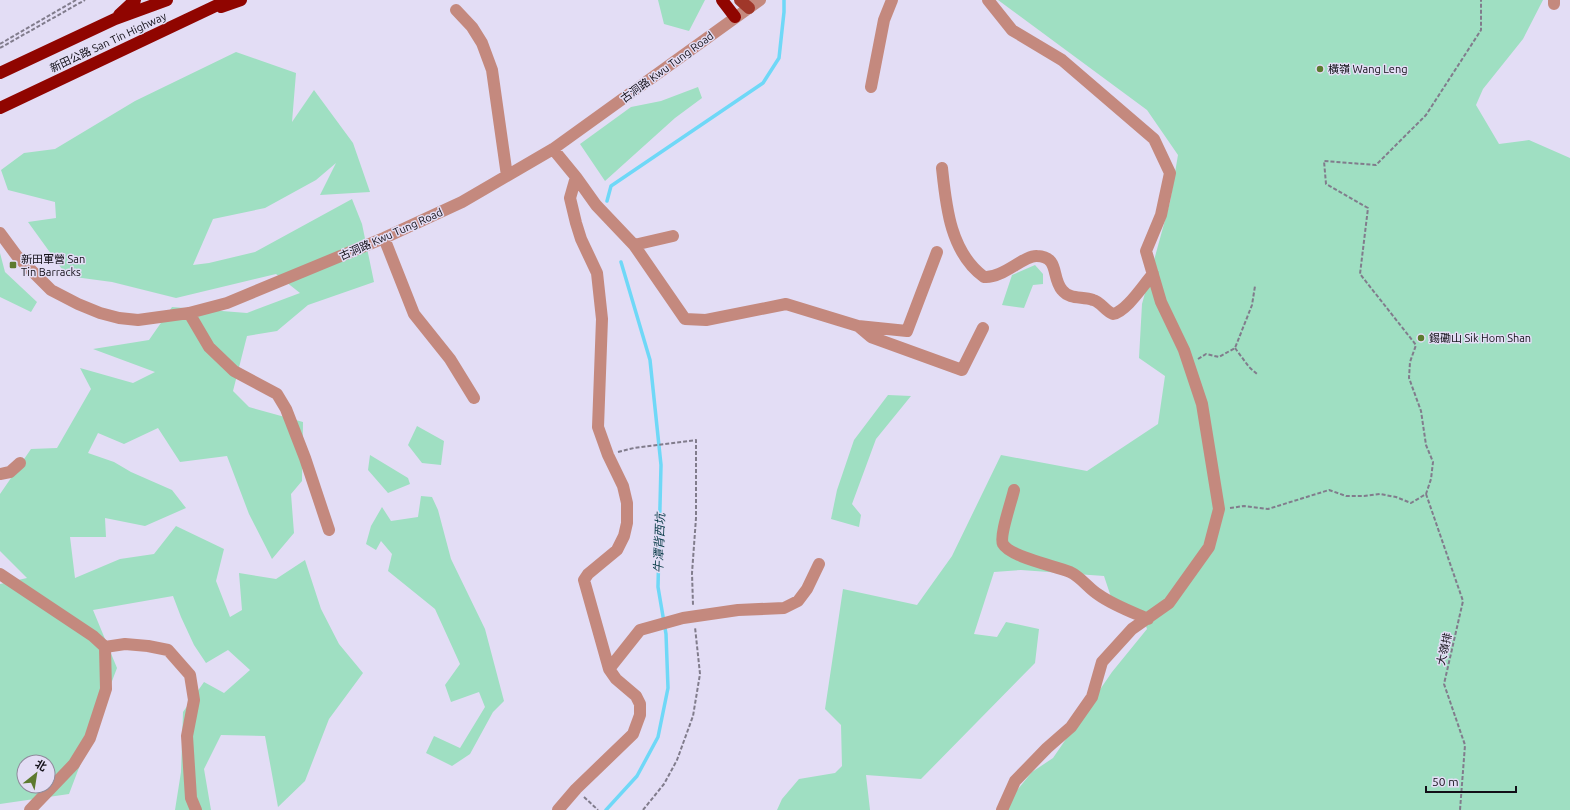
<svg xmlns="http://www.w3.org/2000/svg" width="1570" height="810" font-family="Ubuntu,'Noto Sans SC',sans-serif">
<rect width="100%" height="100%" fill="#e3ddf5"/>
<path fill="#9fdfc2" fill-rule="evenodd" d="M658,0H705L689,31L664,24Z
M998,0H1543L1523,39L1483,89L1476,105L1499,144L1529,140L1570,158V810H1007L1014,794L1032,772L1053,758L1112,672L1147,629L1142,614L1111,597L1104,576L1021,570L994,572L974,634L997,637L1006,622L1039,629L1035,663L921,779L866,775L870,810H777L782,799L799,779L835,773L842,766L841,725L825,709L843,589L917,605L952,556L1001,455L1087,471L1158,424L1165,376L1139,358L1142,304L1170,202L1178,155L1147,110Z
M236,52L296,73L292,122L314,90L353,143L370,192L320,195L336,163L316,180L265,208L213,219L193,265L209,263L255,252L352,199L362,224L374,282L308,305L277,331L247,336L233,391L249,407L303,422L302,481L291,494L294,533L272,559L249,514L227,456L180,462L158,428L124,444L98,433L88,453L114,462L131,472L172,490L186,508L145,526L105,518L106,537H70L75,578L120,559L154,554L176,526L224,549L216,581L230,617L242,610L239,573L276,579L305,560L321,609L339,644L363,673L329,719L305,781L278,807L265,736L221,735L204,769L211,810H175L181,772L183,712L204,682L224,693L250,670L228,650L206,663L194,645L181,617L173,596L93,610L117,668L69,794L0,804V584L27,578L0,551V494L31,449L57,448L91,389L80,368L133,383L155,372L93,349L149,340L172,307L247,313L300,293L276,274L176,298L112,282L67,276L28,222L56,218L55,202L8,190L1,170L24,153L55,149L135,101ZM24,762H48V786H24Z
M698,87L702,98L675,118L605,181L580,144L631,107L661,101Z
M0,253L5,272L37,302L31,312L0,297Z
M1035,265L1043,274V284L1033,285L1024,308L1002,305L1012,275Z
M888,395L911,396L876,439L852,504L861,515L859,527L831,519L837,490L854,440Z
M417,426L444,441L441,465L422,463L408,445Z
M370,455L408,478L410,484L388,493L368,470Z
M421,496L432,497L438,510L451,559L485,629L504,701L493,712L470,754L452,766L426,753L434,736L460,748L485,707L479,692L451,702L445,685L460,664L435,609L388,571L392,554L381,541L376,550L366,544L371,526L382,507L391,521L418,517Z"/>
<g fill="none" stroke-linecap="round" stroke-linejoin="round">
<path stroke="#6fd8f7" stroke-width="3.5" d="M607,201L611,186L763,83L779,58L784,12V0
M606,810L637,776L658,737L668,688L666,634L658,587L661,465L650,360L621,262"/>
<path stroke="#817c8c" stroke-width="2" stroke-dasharray="4 2" stroke-linecap="butt" d="M0,44L76,0
M0,48L85,0
M1235,348L1249,367L1257,374
M1198,359L1206,354L1219,357L1235,348L1252,305L1255,286
M618,452L634,448L696,440V518L692,573L693,605
M1426,494L1463,601L1444,684L1465,745L1460,810
M1230,508L1244,506L1268,509L1329,490L1346,496H1364L1380,494L1396,497L1411,503L1426,494L1431,479L1433,462L1426,445L1421,411L1409,378L1410,362L1416,345L1360,274L1368,208L1326,184L1324,161L1376,165L1426,115L1481,30V0
M584,797L598,810
M643,810L664,784L677,760L693,716L700,674L695,627"/>
<path stroke="#c4897e" stroke-width="12" d="M988,0L1012,30L1062,60L1154,139L1170,173L1161,215L1146,251L1161,302L1184,350L1202,404L1219,509L1209,547L1169,603L1132,629L1102,662L1092,697L1071,727L1047,748L1015,781L1002,810
M1554,0V4
M456,10L472,27L482,43L492,70L507,176
M871,87L884,20L892,0
M553,149L576,177L570,198L576,223L581,239L597,273L602,319L598,427L608,455L623,486L627,503V523L624,536L617,550L588,574L584,580L609,669L616,679L636,696L640,704V715L633,734L576,789L558,810
M942,168C946,206 950,252 984,277C1002,279 1024,255 1037,256C1060,257 1051,277 1062,290C1070,300 1082,296 1093,300C1101,302 1105,311 1113,314C1127,311 1143,285 1153,274
M576,177L596,205L634,245L685,319L706,320L786,304L858,326L907,331L937,252
M0,233L17,256L51,290L78,304L100,313L119,318L138,320L189,313L227,303L384,238L462,202L553,149L760,0
M384,238L414,314L450,359L474,398
M634,245L673,236
M189,313L209,347L234,371L277,394L286,409L305,458L329,530
M858,326L871,337L962,370L983,328
M0,474L10,472L20,463
M1014,490C1012,500 999,536 1003,544C1010,557 1056,566 1070,572C1081,577 1089,589 1099,595C1113,605 1132,612 1148,619
M0,574L93,636L105,647L106,689L90,738L74,764L30,810
M105,647L125,644L148,646L168,650L190,675L194,700L187,736L191,798L196,810
M609,669L640,630L683,618L738,610L784,608L798,601L807,589L819,564"/>
<path stroke="#a0372a" stroke-width="12" d="M740,0L749,8"/>
<path stroke="#900500" stroke-width="12" d="M722,0L735,17
M221,7L241,0
M119,15L135,0
M0,73L115,19L167,0
M0,108L228,0"/>
</g>
<g fill="#5d7a2f" stroke="#e3ddf5" stroke-width="1.5">
<circle cx="1320" cy="69" r="4"/>
<rect x="9" y="261" width="8" height="8" rx="2"/>
<circle cx="1421" cy="338" r="4"/>
</g>
<g text-anchor="middle" dominant-baseline="central" stroke-width="3" stroke-linejoin="round" paint-order="stroke">
<g font-size="11" fill="#120f17" stroke="#e3ddf5">
<text transform="translate(108 42) rotate(-25)">新田公路 San Tin Highway</text>
<text transform="translate(667 67) rotate(-36)">古洞路 Kwu Tung Road</text>
<text transform="translate(391 234) rotate(-24)">古洞路 Kwu Tung Road</text>
<text transform="translate(1444 649) rotate(-77)">大嶺排</text>
</g>
<g font-size="11" fill="#120f17" stroke="#e3ddf5" text-anchor="start">
<text x="1328" y="69">橫嶺 Wang Leng</text>
<text x="21" y="259">新田軍營 San<tspan x="21" dy="13">Tin Barracks</tspan></text>
<text x="1429" y="338">錫磡山 Sik Hom Shan</text>
</g>
<g font-size="12" font-style="italic" fill="#093b48" stroke="#e3ddf5">
<text transform="translate(659 543) rotate(-88)">牛潭背西坑</text>
</g>
</g>
<g transform="translate(36 774) rotate(30)"><circle r="19" fill="#e3ddf5" stroke="#8f8b9c"/>
<path d="M0-3L7 15L0 10L-7 15Z" fill="#5d7a2f"/>
<text y="-6" font-size="11" font-weight="bold" text-anchor="middle" fill="#120f17">北</text>
</g>
<path d="M1426 786v6h90v-6" fill="none" stroke="#120f17" stroke-width="2"/>
<text x="1432" y="786" font-size="12" fill="#120f17" stroke="#e3ddf5" stroke-width="3" paint-order="stroke">50 m</text>
</svg>
